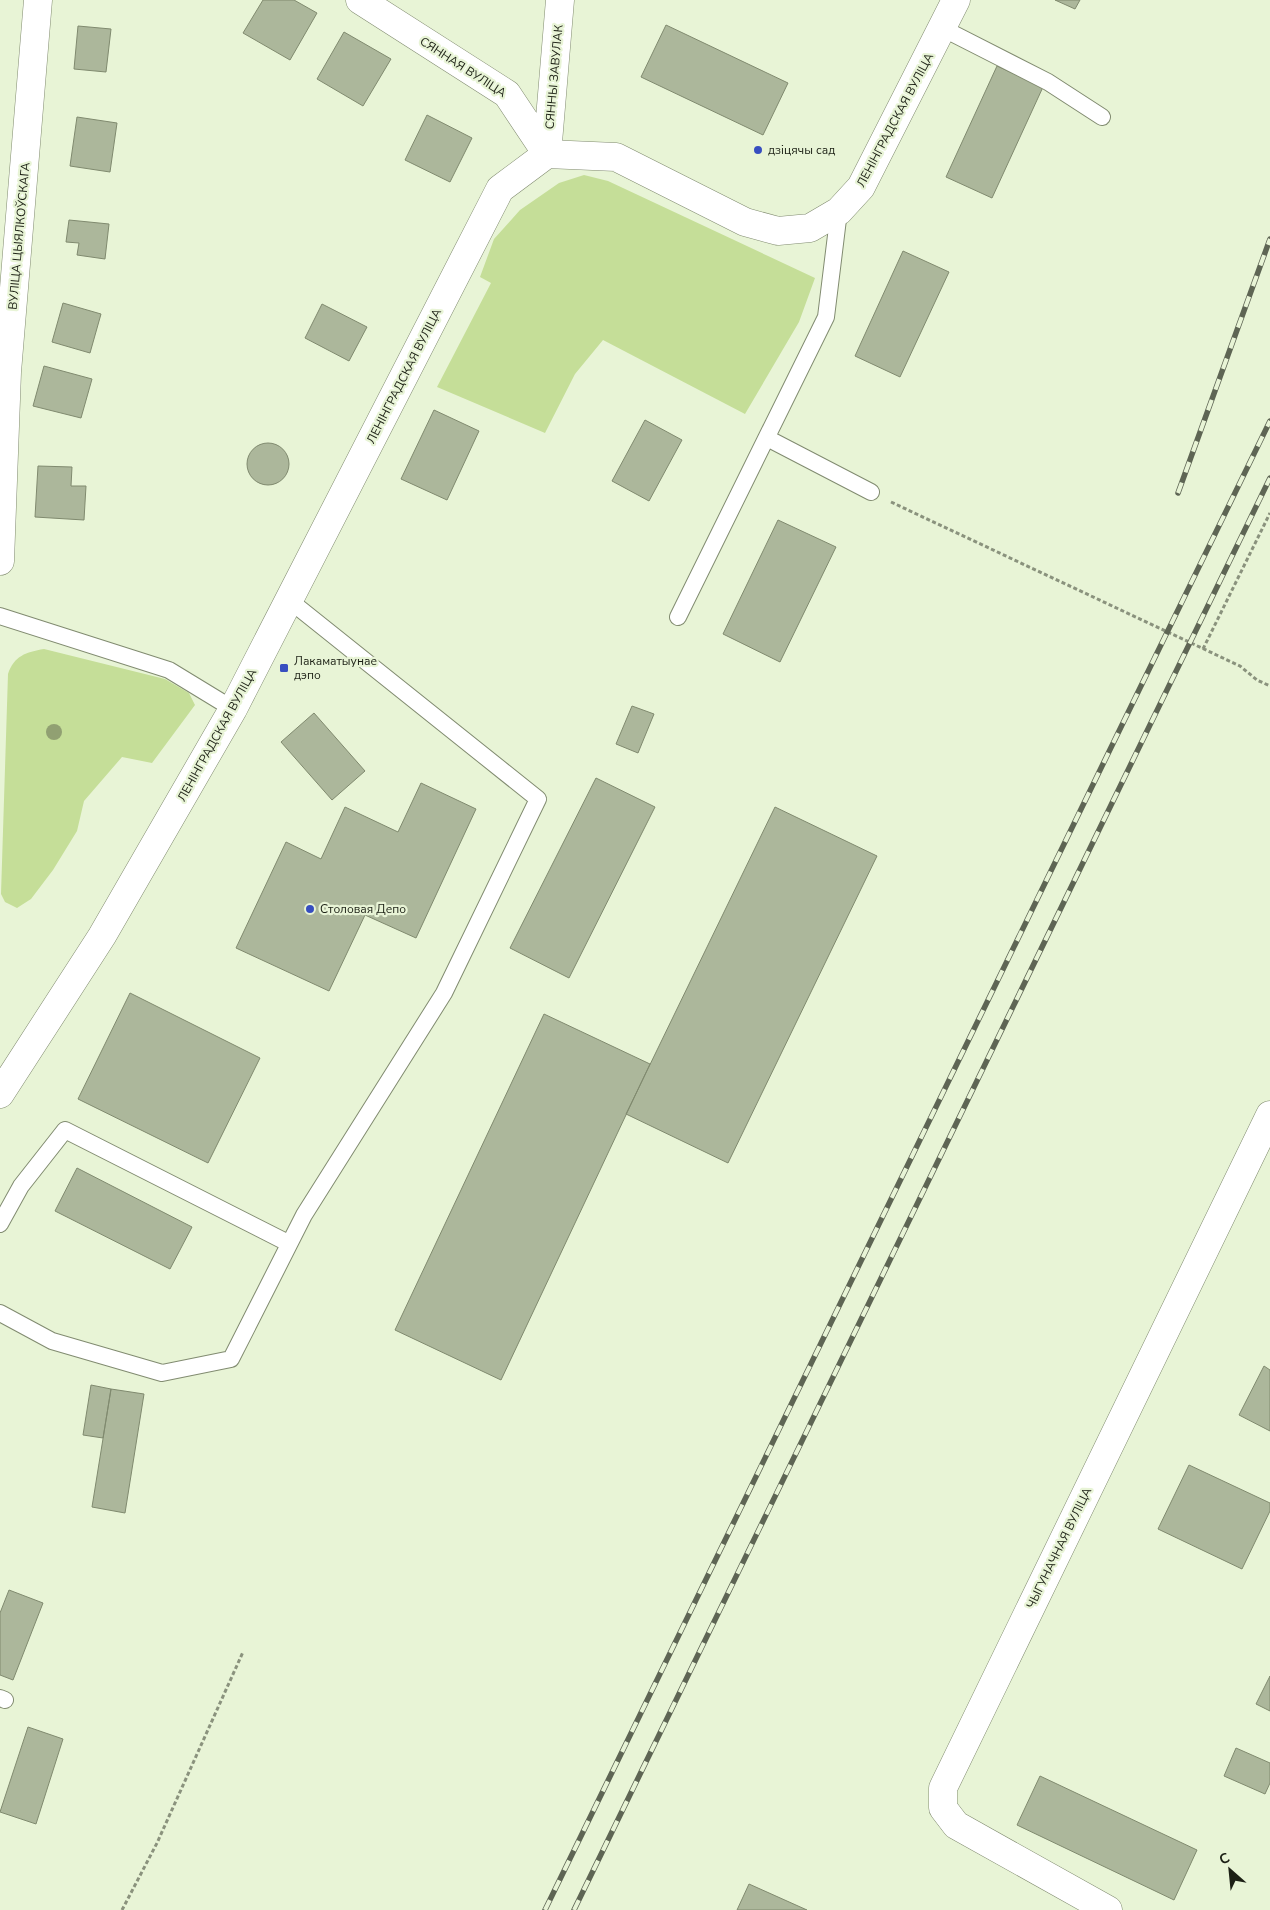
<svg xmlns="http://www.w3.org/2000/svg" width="1270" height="1910" font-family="'Nunito Sans',sans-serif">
<rect width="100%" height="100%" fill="#e8f4d6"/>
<path fill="#c5de98" d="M584,175L608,181L815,278L799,322L745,414L603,340L575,374L545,433L437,387L491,283L480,277L494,239L520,210L559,183Z
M44,649L165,679L189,693L195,705L152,763L122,757L84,801L77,831L53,870L31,899L17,908L5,902L1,894L8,674C14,656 26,652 44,649Z"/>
<path fill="#acb79b" stroke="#808a6f" d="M263,0H294L317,13L290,60L243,33Z
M1055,0H1080L1075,9Z
M666,25L788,83L763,135L641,77Z
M78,26L111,29L106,72L74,69Z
M344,32L391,59L363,106L317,79Z
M997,66L1043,87L992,198L946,177Z
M427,115L472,138L450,182L405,160Z
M77,117L117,123L110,172L70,166Z
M69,220L109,224L105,259L77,255L79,243L66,242Z
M903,251L949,272L900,377L855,356Z
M63,303L101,314L90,353L52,342Z
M322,304L367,327L349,361L305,338Z
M44,366L92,379L81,418L33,406Z
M434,410L479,431L447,500L401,479Z
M645,420L682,440L649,501L612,481Z
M247 464a21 21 0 1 1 42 0a21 21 0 1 1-42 0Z
M38,466L72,467L71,486H86L84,520L35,517Z
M778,520L836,547L780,662L723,634Z
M632,706L654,714L638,753L616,744Z
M314,713L365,771L332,800L281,742Z
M596,778L655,807L569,978L510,948Z
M421,783L476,809L416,938L365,915L329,991L236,948L286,842L321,859L345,807L398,832Z
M775,807L877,856L728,1163L626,1114Z
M130,993L260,1058L208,1163L78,1099Z
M544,1014L650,1064L501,1380L395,1330Z
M77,1168L192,1227L170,1269L55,1211Z
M1264,1366L1270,1370V1431L1239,1415Z
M91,1385L111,1389L103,1438L83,1435Z
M111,1389L144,1394L125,1513L92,1507Z
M1189,1465L1270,1503V1511L1242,1569L1158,1529Z
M9,1590L43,1603L13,1680L0,1675V1613Z
M1270,1676V1711L1256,1704Z
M28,1727L63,1739L36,1824L0,1812Z
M1236,1748L1270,1763V1783L1265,1794L1224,1776Z
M1040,1776L1197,1850L1174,1900L1017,1825Z
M749,1884L807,1910H737Z"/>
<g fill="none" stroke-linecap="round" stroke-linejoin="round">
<g stroke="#818b70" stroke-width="18">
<path id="service" d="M942,28L1048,82L1102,117
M767,438L871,492
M0,616L169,670L233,709
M678,617L826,317L839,211
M0,1224L21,1186L65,1130L288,1243
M0,1313L52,1341L162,1373L231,1359L304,1215L444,993L538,799L289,600
M0,1698L5,1700"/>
</g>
<g stroke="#818b70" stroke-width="29">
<path id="minor" d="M360,0L507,94L547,154
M547,154L560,0
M0,561L7,372L38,0
M1108,1910L956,1825L943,1808V1788L1270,1115"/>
</g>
<g stroke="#818b70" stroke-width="29">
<path id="tertiary" d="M0,1094L102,936L233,709L500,189L547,154L616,157L745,222L778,231L810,228L839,211L861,187L956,0"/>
</g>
<path stroke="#8a927d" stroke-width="3" stroke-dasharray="4 2.5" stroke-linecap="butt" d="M891,502L1240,666L1257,680L1270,686
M1203,649L1270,513
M122,1910L157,1843L243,1652"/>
<use href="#service" stroke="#fff" stroke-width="16"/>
<use href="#minor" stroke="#fff" stroke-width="28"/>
<use href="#tertiary" stroke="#fff" stroke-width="28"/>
<g stroke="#5e6554" stroke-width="5.5">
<path id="rail" d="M1178,493L1270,239
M545,1910L1270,421
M574,1910L1270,478"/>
</g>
<use href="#rail" stroke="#e8f4d6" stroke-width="4" stroke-dasharray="11" stroke-linecap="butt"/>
</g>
<circle fill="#91a072" cx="54" cy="732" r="8"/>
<g fill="#374ec0" stroke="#e8f4d6" stroke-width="2">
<circle cx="758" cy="150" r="5"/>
<rect x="279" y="663" width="10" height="10" rx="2.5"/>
<circle cx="310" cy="909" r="5"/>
</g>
<g text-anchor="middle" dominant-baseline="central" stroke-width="4.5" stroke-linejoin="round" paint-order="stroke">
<g font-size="12" fill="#1c2015" stroke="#e8f4d6">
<text transform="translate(463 67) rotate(33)">СЯННАЯ ВУЛІЦА</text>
<text transform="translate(554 77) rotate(-85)">СЯННЫ ЗАВУЛАК</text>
<text transform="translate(895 120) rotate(-62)">ЛЕНІНГРАДСКАЯ ВУЛІЦА</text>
<text transform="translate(19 236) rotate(-85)">ВУЛІЦА ЦЫЯЛКОЎСКАГА</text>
<text transform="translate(404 376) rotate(-63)">ЛЕНІНГРАДСКАЯ ВУЛІЦА</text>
<text transform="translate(217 735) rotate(-61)">ЛЕНІНГРАДСКАЯ ВУЛІЦА</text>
<text transform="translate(1059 1548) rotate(-64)">ЧЫГУНАЧНАЯ ВУЛІЦА</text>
</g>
<g font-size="12" fill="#1c2015" stroke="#e8f4d6" text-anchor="start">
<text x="768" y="150">дзіцячы сад</text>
<text x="294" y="661">Лакаматыунае<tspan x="294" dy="14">дэпо</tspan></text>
<text x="320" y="909">Столовая Депо</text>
</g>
</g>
<g transform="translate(1230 1870) rotate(333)" stroke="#e8f4d6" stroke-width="4" paint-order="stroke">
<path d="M0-4L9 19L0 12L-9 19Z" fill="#1c2015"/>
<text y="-8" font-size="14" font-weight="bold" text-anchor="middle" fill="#1c2015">С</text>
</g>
</svg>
